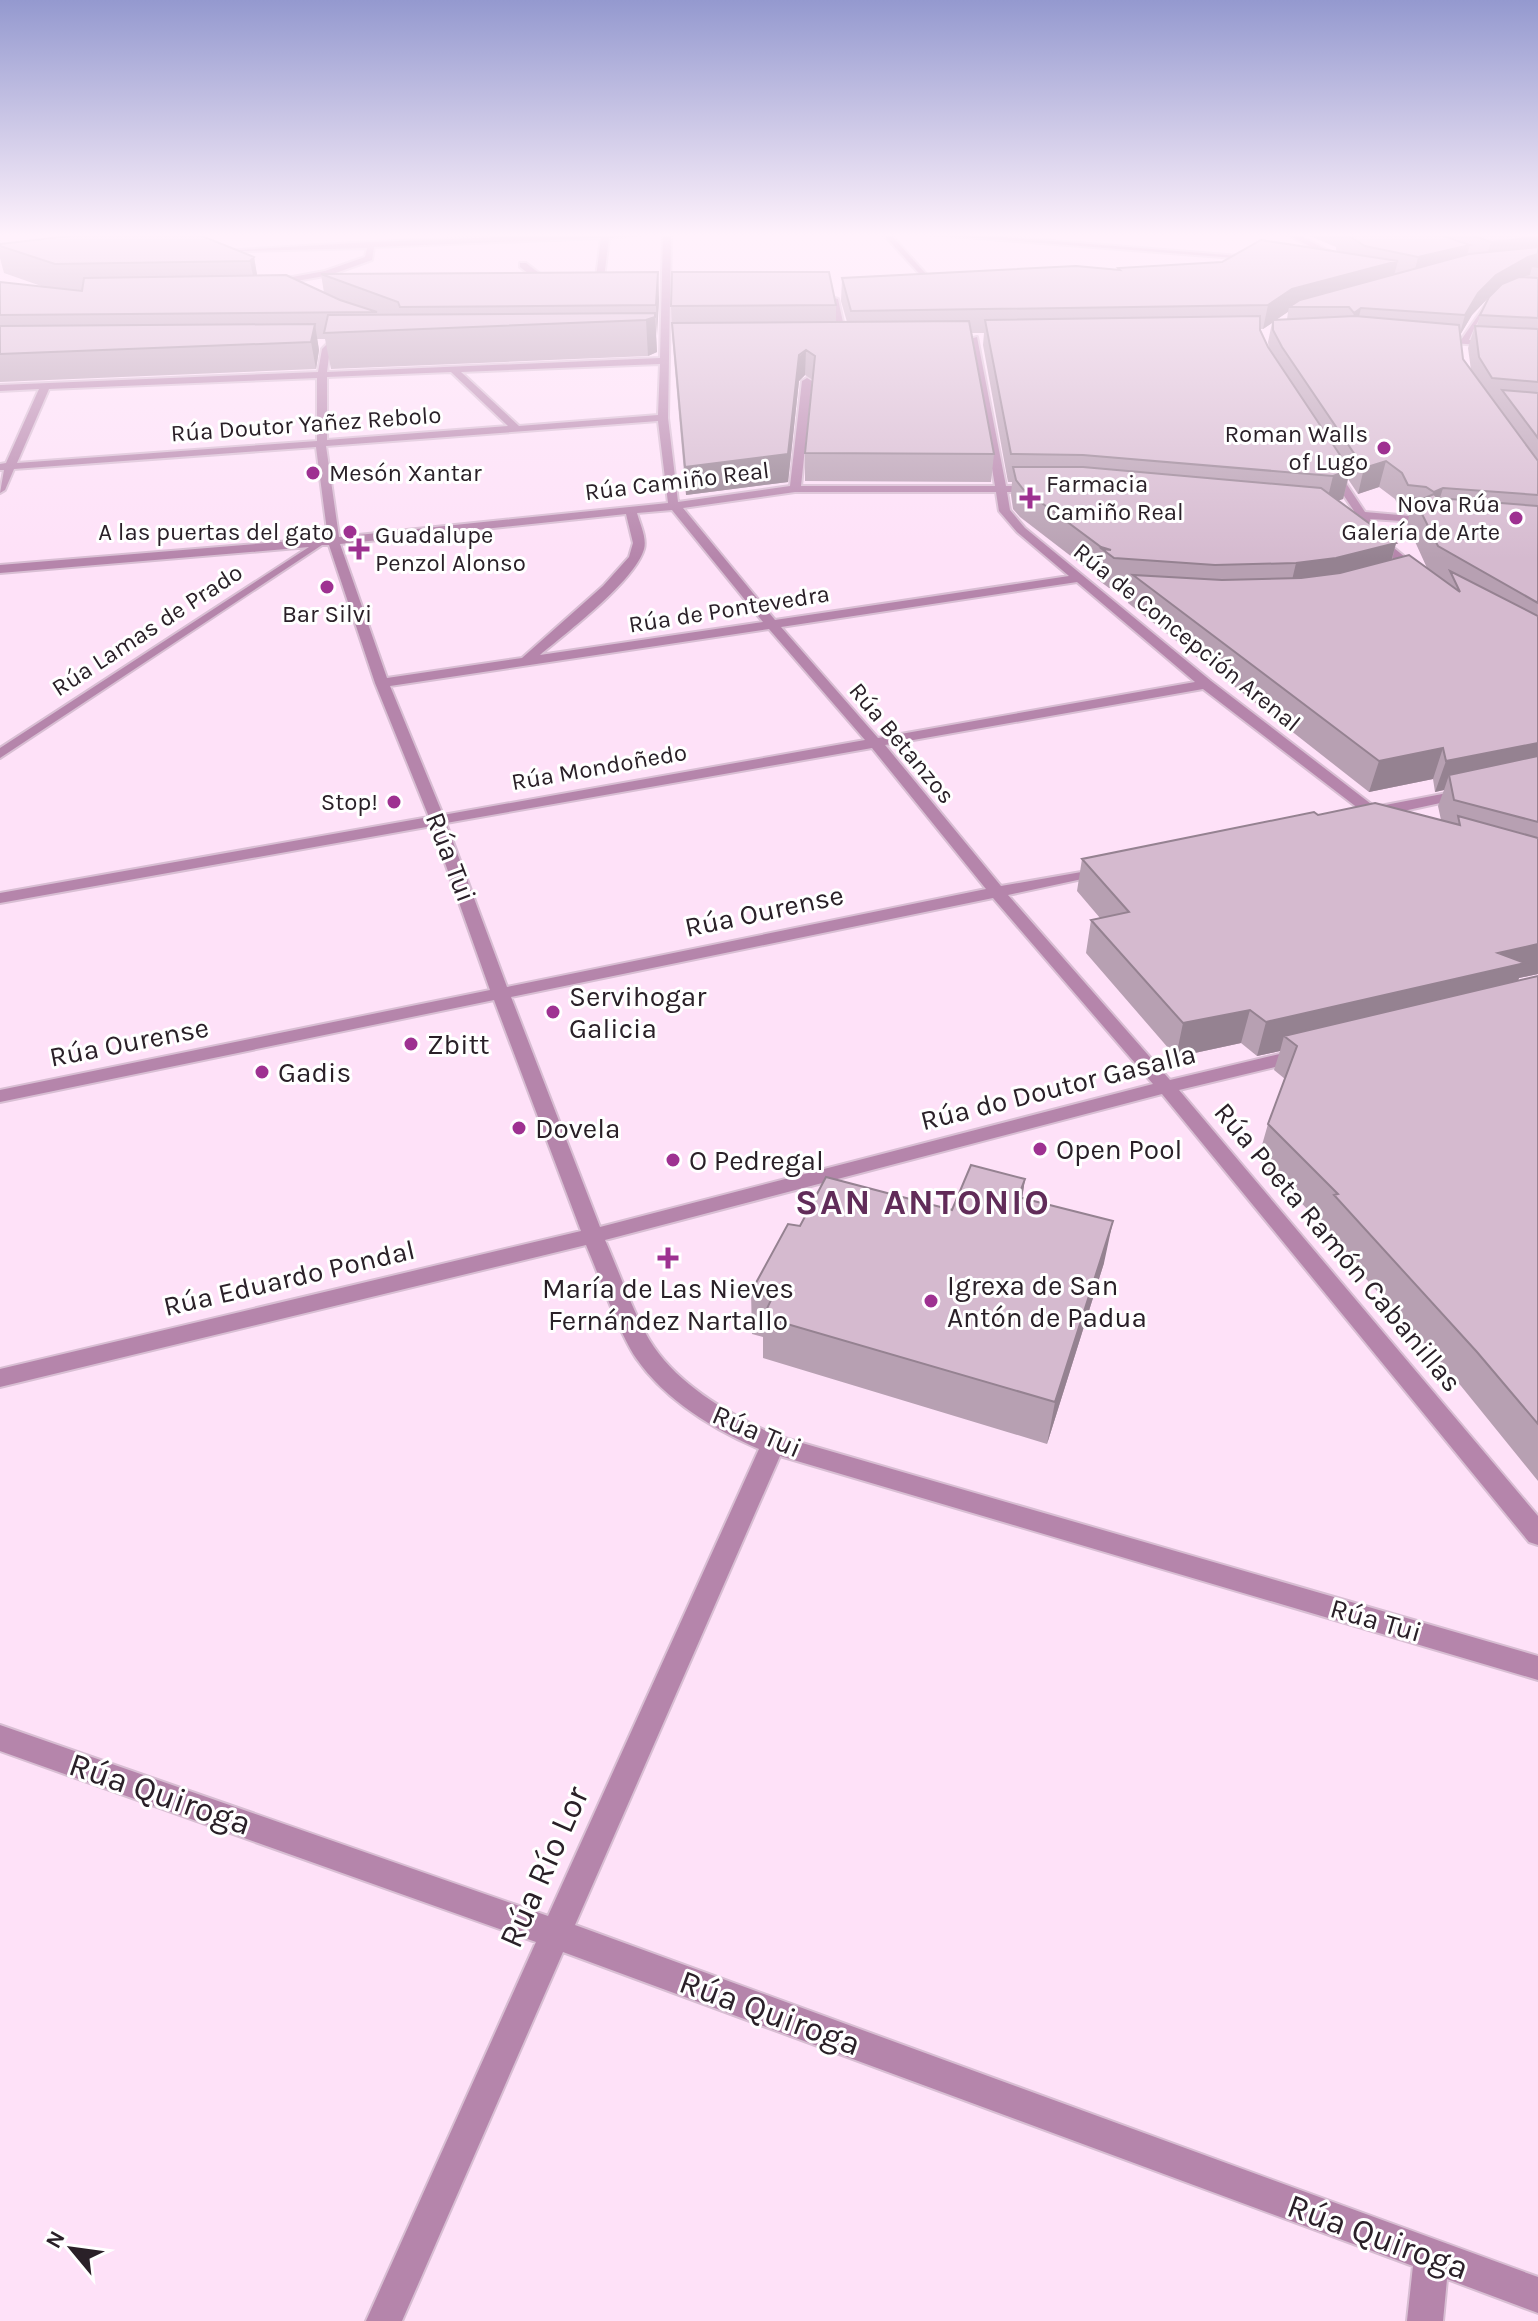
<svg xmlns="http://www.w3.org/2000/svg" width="1538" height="2321" font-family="Karla,sans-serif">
<rect width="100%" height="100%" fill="#fee1f8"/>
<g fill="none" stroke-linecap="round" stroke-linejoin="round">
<g stroke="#d8bed3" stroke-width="4">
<path id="minor" d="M578,234H644L609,238L602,293L598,295L594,293L601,238L374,247L372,260L330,275L268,286L265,282L325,271L365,257L367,248L205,252L371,242Z
M663,234H671L668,418L678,502L790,486L802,381L807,378L812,381L801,486H995L970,339L977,337L1006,486H1036L1041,489L1036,492H1007L1010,510L1025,528L1211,681L1375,807L1468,789L1475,793L1468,797L1385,815L1389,819L1386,822H1376L1203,689L885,745L1001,886L1110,867V873L1008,895L1170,1080L1301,1049L1308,1051L1310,1055L1308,1059L1179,1090L1538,1516V1545L1529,1542L1162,1094L605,1240C619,1271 636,1321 654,1347C681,1387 735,1418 778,1436L1538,1656V1680L780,1456L575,1925L1538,2277V2313L1447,2279L1443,2321H1407L1413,2266L563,1952L402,2321H366L536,1942L0,1751V1725L548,1916L759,1449C713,1429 665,1400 636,1358C618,1331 600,1277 586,1245L0,1387V1369L581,1231L494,1000L0,1102V1090L490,990L432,826L0,903V893L429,817L375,683L329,545H322L0,758V748L309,547L0,573V565L328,538L316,447L14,469L5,490L0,493L4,470H0V464L6,463L39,389L0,391V385L318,372L322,349L330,341L334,344L330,349L327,372L660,358ZM660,364L658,415L519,426L461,372ZM451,372L508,426L327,440V377ZM317,378V441L17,463L49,389ZM658,421L668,503L339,537L326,446ZM795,492H996L999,511L1017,532L1069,576L775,620L683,508ZM672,510L763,622L540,655C566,633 635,581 644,549C647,538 640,524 637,513ZM626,514L633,543L629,557L603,586L522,658L387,678L340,544ZM1077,582L1195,682L878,738L781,627ZM769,629L865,740L443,815L390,686ZM872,748L986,889L507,987L446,823ZM993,898L1153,1084L600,1227L511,997Z
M883,234H890L944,294H938Z
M926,234H965L1264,258L1260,260Z
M1286,234H1296L1347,260L1340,262Z
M520,263H526L556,286V290H550L520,267Z
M1512,289L1538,293V297C1499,289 1484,305 1469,340L1538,344V350L1430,341L1434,338L1461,340L1491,297Z
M831,297L838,299L847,341L840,339Z
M1326,465H1334L1365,512L1422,517L1424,519L1418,522L1370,519L1383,539L1422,571V577H1414L1375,543L1358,518L1331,515L1329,513L1335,510L1354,511L1325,467Z"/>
</g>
<use href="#minor" fill="#b585ab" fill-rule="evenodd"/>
</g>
<path fill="#b7a0b2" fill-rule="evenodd" d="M1305,234H1538V974L1519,978L1518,981L1538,976V1481L1461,1386L1322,1229L1324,1226L1258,1159L1268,1124L1285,1079L1274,1070L1280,1051L1257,1056L1241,1043L1176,1057L1086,953L1091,920L1100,918L1077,891L1082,859L1318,815L1441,820L1438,806L1444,790L1435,792L1433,779L1369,792L1128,603L1130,590L1109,588L1097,579L1098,577L1020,517L1013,509L1011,495L1012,482H1008L983,345L984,333H972L994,454L991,482L805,481V453L813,380L805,375L799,381L788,482L686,495L672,336L671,306L836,305V322H847L841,301L842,278L1117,270L1118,268L1222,262L1337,251L1336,250V247ZM1490,296L1480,315L1477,326H1475L1468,348L1471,370L1463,359L1460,335L1472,315ZM1287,312H1288L1287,319H1277ZM1272,323L1268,342L1269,349L1260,329H1263ZM1348,479L1358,494L1379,487L1395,499L1401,511L1410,512L1407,524L1427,568L1392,560L1396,543L1338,500L1343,499Z
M0,244L254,257L257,276L324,293L321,274L658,272L659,301L656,336L657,352L648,356L331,369L325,339H317L319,350L316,369L0,382V282L44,287L4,273L0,258Z
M1025,1179L1022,1198L1104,1263L1047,1444L763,1358V1337L752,1334L751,1292L800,1226L952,1210Z"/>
<path fill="#958291" d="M1538,237V268L1532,267L1530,275L1522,277L1490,296L1472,315L1459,337L1465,315L1485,262L1491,242Z
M1470,245L1464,265L1413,278L1418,257Z
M254,257L259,286L256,290L250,261Z
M1398,261L1392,283L1289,307L1288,312L1273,322V320L1272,323L1263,329L1268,305L1292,289Z
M658,272L659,301L657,336L656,305Z
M1361,308L1356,330L1349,335L1354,313Z
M655,313L657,352L648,356L646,320Z
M315,324L319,350L316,369L311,342Z
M806,350L805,375L799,381L788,482L686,495L685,467Z
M1386,461L1379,487L1358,494L1364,468Z
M1350,470L1343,499L1326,505L1333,476Z
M1443,488L1435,514L1427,518L1434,492Z
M1396,543L1388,573L1289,593L1296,563Z
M1538,743V772L1449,775L1444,790L1435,792L1446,761Z
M1443,748L1433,779L1369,792L1379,761Z
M1538,944V974L1519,978L1512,996L1284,1036L1280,1051L1257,1056L1266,1022L1498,953Z
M1250,1010L1241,1043L1176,1057L1183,1023Z
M1025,1179L1019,1220L1018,1197Z
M1113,1221L1104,1263L1047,1444L1055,1402Z"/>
<path fill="#d5bacf" stroke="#958291" stroke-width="2" d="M87,234H197L254,257L250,261L55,264L0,246V244Z
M1346,234H1438L1470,245L1418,257L1365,246Z
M1468,234H1538V237L1491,242Z
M1261,240L1398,261L1292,289L1268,305L851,311L842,278L1076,266L1120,270L1118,268L1222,262Z
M1538,247V254L1528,257L1496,275L1478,293L1465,315L1361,308L1354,313L1349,307H1289L1300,300L1469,254Z
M658,272L656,305L400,307L398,302L321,274Z
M672,272H829L836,305L671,306Z
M286,275L340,300L377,312L0,315V282L82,291L84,278Z
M1519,277L1538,278V318L1480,315L1489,297L1502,284Z
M655,313V317L646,320L324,333L328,315Z
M1260,316V330L1268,347L1350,470L1333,476L1083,455L1011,454L985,320Z
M1355,316L1459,325L1463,359L1538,461V495L1443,488L1434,492L1426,487L1408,485L1402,473L1386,461L1364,468L1282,347L1273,330V320Z
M969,321L994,454L805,453L815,356L806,350L799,355L788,454L685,467L672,323Z
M315,324L311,342L0,354V326Z
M1475,326L1538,329V382L1492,378L1479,357Z
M1502,390L1538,393V438Z
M1013,467H1083L1321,488L1396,543L1336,558L1296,563L1215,565L1114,558L1102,549L1111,550L1101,547L1023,489L1016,480Z
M1434,494L1438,498L1538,506V603L1438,546L1414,498H1425Z
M1409,555L1460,592L1450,571L1538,616V743L1446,761L1443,748L1379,761L1133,575L1222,580L1301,578L1340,573Z
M1538,756V822L1454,800L1449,775Z
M1375,803L1460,825L1458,816L1538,838V944L1498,953L1525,963L1266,1022L1250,1010L1183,1023L1091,920L1129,912L1082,859L1314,812L1318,815Z
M1538,976V1424L1477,1352L1334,1195L1338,1194L1268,1124L1297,1046L1284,1036Z
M971,1165L1025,1179L1018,1197L1113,1221L1055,1402L763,1317L772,1298L751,1292L788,1224L800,1226L826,1177L952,1210Z"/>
<linearGradient id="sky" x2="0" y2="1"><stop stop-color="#9499cf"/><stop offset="0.42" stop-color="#fff2fc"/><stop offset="1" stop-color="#fff2fc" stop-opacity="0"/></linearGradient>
<rect width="1538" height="559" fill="url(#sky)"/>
<g fill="#9e3191" stroke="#fff" stroke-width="3">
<circle cx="1384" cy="448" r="8"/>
<circle cx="313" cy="473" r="8"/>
<path d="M1026 486h8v8h8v8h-8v8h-8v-8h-8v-8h8z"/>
<circle cx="1516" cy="518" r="8"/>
<circle cx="350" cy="532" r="8"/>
<path d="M355 537h8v8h8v8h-8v8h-8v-8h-8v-8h8z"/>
<circle cx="327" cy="587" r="8"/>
<circle cx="394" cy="802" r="8"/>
<circle cx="553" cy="1012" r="8"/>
<circle cx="411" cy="1044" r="8"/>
<circle cx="262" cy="1072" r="8"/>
<circle cx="519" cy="1128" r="8"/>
<circle cx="1040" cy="1149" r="8"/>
<circle cx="673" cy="1160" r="8"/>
<path d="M664 1246h8v8h8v8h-8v8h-8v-8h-8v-8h8z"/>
<circle cx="931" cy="1301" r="8"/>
</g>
<g text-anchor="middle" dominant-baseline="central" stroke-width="6" stroke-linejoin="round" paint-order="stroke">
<g font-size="24" fill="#2a2028" stroke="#fff">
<text transform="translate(306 424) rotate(-4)">Rúa Doutor Yañez Rebolo</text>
<text transform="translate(677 481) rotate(-7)">Rúa Camiño Real</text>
<text transform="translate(729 609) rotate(-9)">Rúa de Pontevedra</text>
<text transform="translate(147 630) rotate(-33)">Rúa Lamas de Prado</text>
<text transform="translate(1187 637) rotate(39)">Rúa de Concepción Arenal</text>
<text transform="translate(902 743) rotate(50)">Rúa Betanzos</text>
<text transform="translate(599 767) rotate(-10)">Rúa Mondoñedo</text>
</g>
<g font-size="24" fill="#2a2028" stroke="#fff" text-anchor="end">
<text x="1368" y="434">Roman Walls<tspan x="1368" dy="28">of Lugo</tspan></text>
<text x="329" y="473" text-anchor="start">Mesón Xantar</text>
<text x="1046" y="484" text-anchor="start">Farmacia<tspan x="1046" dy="28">Camiño Real</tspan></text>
<text x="1500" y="504">Nova Rúa<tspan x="1500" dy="28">Galería de Arte</tspan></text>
<text x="334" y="532">A las puertas del gato</text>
<text x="375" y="535" text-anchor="start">Guadalupe<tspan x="375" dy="28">Penzol Alonso</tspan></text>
<text x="327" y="614" text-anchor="middle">Bar Silvi</text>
<text x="378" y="802">Stop!</text>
</g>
<g font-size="28" fill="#2a2028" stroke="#fff">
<text transform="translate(451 857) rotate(69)">Rúa Tui</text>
<text transform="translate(764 911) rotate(-12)">Rúa Ourense</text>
<text transform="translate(129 1042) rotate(-11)">Rúa Ourense</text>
<text transform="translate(1058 1087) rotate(-14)">Rúa do Doutor Gasalla</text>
<text transform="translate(1338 1247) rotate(50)">Rúa Poeta Ramón Cabanillas</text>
<text transform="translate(289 1278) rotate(-13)">Rúa Eduardo Pondal</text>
<text transform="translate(757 1431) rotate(23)">Rúa Tui</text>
<text transform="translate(1376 1620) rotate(16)">Rúa Tui</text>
</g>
<g font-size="28" fill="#2a2028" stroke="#fff" text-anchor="start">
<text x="569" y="996">Servihogar<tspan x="569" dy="32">Galicia</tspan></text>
<text x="427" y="1044">Zbitt</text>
<text x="278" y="1072">Gadis</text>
<text x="535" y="1128">Dovela</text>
<text x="1056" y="1149">Open Pool</text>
<text x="689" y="1160">O Pedregal</text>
<text x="947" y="1285">Igrexa de San<tspan x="947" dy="32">Antón de Padua</tspan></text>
<text x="668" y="1288" text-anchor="middle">María de Las Nieves<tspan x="668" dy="32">Fernández Nartallo</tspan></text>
</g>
<g font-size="34" fill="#2a2028" stroke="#fff">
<text transform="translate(160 1794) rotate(19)">Rúa Quiroga</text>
<text transform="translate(544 1867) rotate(-66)">Rúa Río Lor</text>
<text transform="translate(770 2013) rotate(20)">Rúa Quiroga</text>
<text transform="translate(1378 2237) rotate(20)">Rúa Quiroga</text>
</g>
<g font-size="36" font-weight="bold" letter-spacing="2" fill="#612c59" stroke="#fff">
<text x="923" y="1202">SAN ANTONIO</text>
</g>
</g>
<g transform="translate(72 2249) rotate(299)" stroke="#ffffff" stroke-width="6" paint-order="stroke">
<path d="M0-6L14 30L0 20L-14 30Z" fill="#2a2028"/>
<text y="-12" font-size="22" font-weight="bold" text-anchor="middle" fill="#2a2028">N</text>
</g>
</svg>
